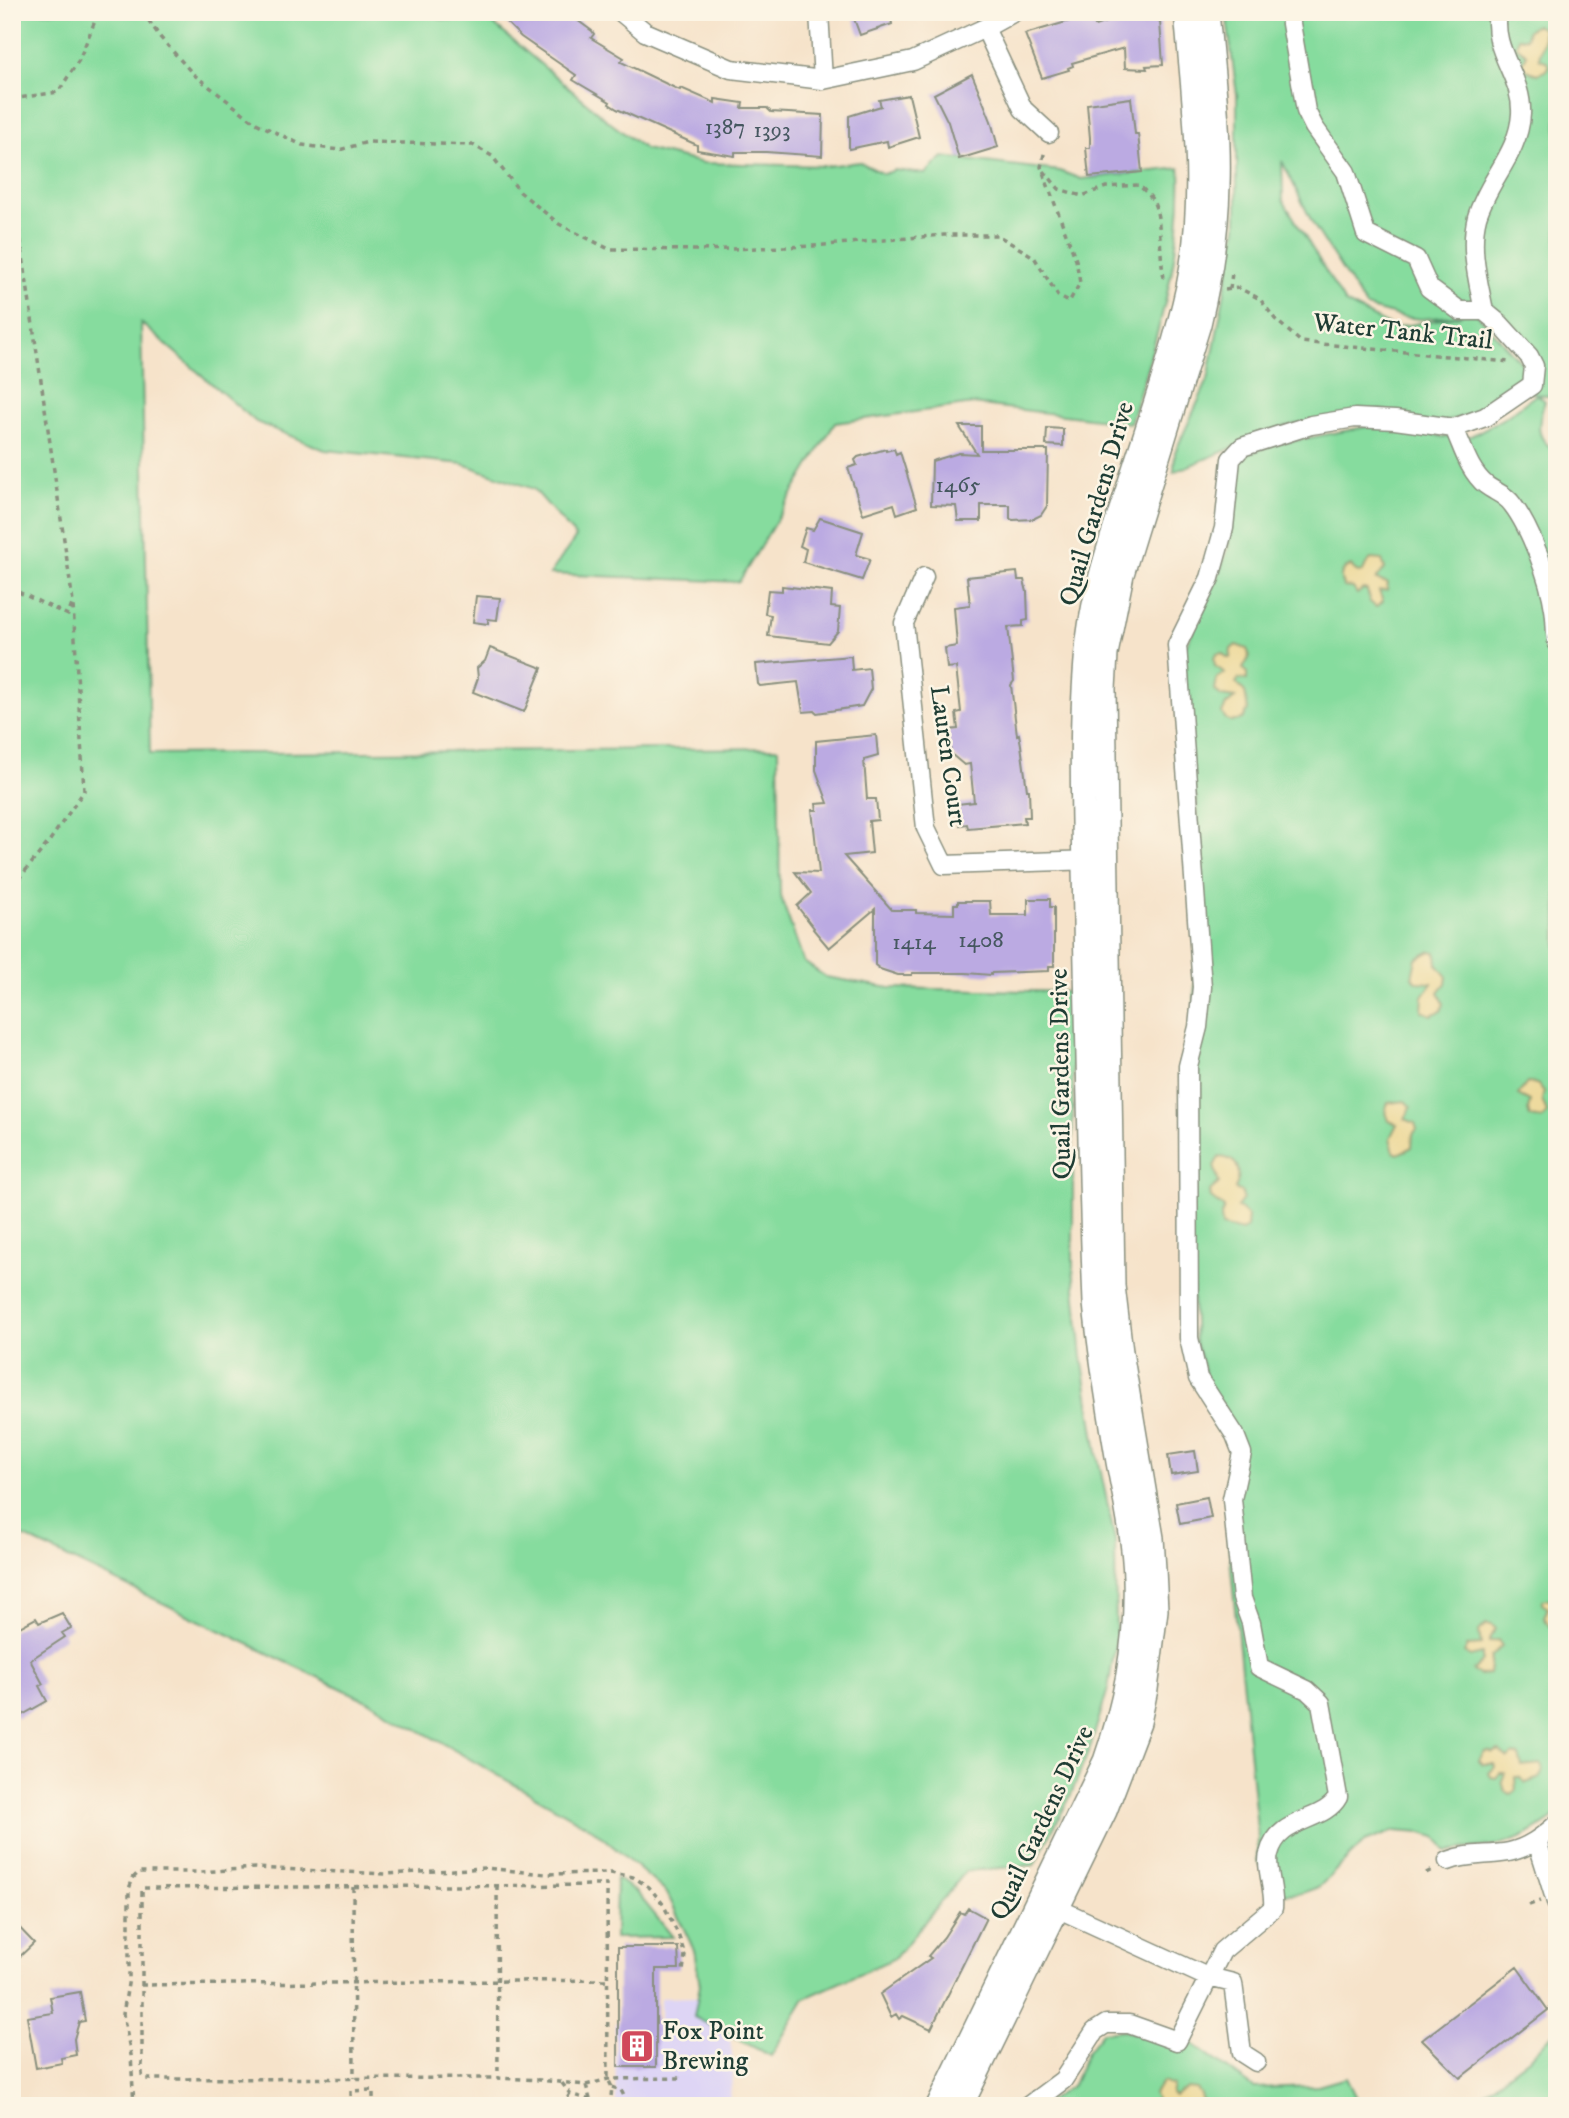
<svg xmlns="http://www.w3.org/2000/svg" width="1569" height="2118" font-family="'IM FELL DW Pica',serif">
<rect width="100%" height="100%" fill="#fcf5e5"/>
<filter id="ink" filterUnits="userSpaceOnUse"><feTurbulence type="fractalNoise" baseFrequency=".0143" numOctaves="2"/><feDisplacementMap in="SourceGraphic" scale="14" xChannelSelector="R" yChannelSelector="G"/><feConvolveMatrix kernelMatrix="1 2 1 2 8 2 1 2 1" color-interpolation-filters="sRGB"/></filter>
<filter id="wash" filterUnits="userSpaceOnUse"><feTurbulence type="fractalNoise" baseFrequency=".00686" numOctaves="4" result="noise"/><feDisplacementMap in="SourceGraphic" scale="28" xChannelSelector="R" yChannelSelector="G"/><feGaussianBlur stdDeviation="1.57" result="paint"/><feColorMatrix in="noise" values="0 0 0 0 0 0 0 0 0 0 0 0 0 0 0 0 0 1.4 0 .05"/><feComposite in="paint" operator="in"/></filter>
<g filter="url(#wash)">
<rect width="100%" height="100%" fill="#f6e3ca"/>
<path fill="#ded5f5" d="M697,1997L698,2016L727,2017L734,2069L728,2106H616L615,2023L660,2021V1998Z"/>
<path fill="#86dc9e" stroke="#528c69" stroke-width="2" fill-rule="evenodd" d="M12,12H436L439,19L491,22L608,121L645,149L703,163L826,166L860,162L884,174L895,170L925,174L943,157L1060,171L1081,179L1180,168C1184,255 1156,341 1130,423L973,404L835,423L739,582L550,574L576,537L534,489L463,464L325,450L256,422L141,323L150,754L778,748L780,895L804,962L826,977L890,988L1073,992V1268L1082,1357L1097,1453L1115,1540L1116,1641L1108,1689L1091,1745L1070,1797L1034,1865L966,1871L895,1958L805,1998L771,2056L694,2017L700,1985L694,1950L667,1893L594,1830L370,1702L12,1531Z
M1226,12H1557V398L1526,391L1481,411L1436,425L1378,410L1285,426L1174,472L1175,452L1208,380L1237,227V95ZM1282,161L1313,224L1366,307L1403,317L1421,319L1462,315L1394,328L1345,303L1283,200ZM1497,310L1523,335L1542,365L1524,366L1476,313Z
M1537,394L1545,401C1538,422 1533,439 1557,451V1815C1540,1828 1518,1842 1497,1845C1480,1848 1464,1847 1447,1852L1436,1837L1422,1833L1394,1831L1364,1842L1319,1887L1302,1893L1284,1894L1257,1861L1258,1839L1227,1528L1241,1455L1208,1383L1195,1342L1188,1198L1199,859L1197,799L1191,776L1183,652L1215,583L1228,549L1239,465L1245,455L1272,445L1370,426L1407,428L1443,437L1471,436L1506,417Z
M616,1878L638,1894L673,1937L615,1938Z
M1557,2029V2106H1467L1533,2055Z
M1124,2030L1181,2050L1185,2048L1189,2041L1254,2088L1318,2086L1346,2078L1360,2106H1040L1073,2085L1087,2052L1103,2032Z
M1430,2098L1454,2106H1404Z"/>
<path fill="#eeda9e" stroke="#868c69" stroke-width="2" d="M1536,25L1543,29V40L1539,58L1548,62L1549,66L1545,71L1537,74C1530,72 1525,70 1522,63L1527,54L1516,46L1518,38H1526L1528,30Z
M1371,559L1382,560L1385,568L1376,580L1388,583L1387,590L1379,591L1383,602L1376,607L1370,602L1367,590L1363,589L1357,594L1353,588L1344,587C1338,579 1341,568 1351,566L1358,573L1363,572L1366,564Z
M1236,645L1247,649C1252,659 1246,661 1243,669L1247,673V680L1239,679L1236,683L1245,692L1248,710L1244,718C1235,723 1226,723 1222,713L1226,705L1235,698L1221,696L1215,690L1217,678L1225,673L1215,666L1214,658L1217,654L1222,653L1228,658H1230L1231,649Z
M1431,951L1436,952L1437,964L1447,977L1446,983L1439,992L1444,1004L1441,1011L1431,1015L1422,1011L1423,996L1432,983L1418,982L1412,977L1416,959Z
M1527,1083L1537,1084L1544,1091L1542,1100L1547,1112L1542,1119L1530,1117L1528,1110L1530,1101L1518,1095Z
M1405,1101L1411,1107L1405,1119L1415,1123L1417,1129L1413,1134L1412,1147L1398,1154L1394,1152L1390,1138L1397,1124L1389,1121L1385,1109L1388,1103Z
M1219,1157C1240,1158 1242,1173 1235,1189L1242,1192L1243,1199L1237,1207L1248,1216L1247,1227L1242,1231L1222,1226L1221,1216L1224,1208L1211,1198L1210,1191L1219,1183L1214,1166Z
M1557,1592L1556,1625L1549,1626L1544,1617L1548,1608L1542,1604V1600L1553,1598Z
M1486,1624L1492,1625L1496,1629L1490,1637L1489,1642L1498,1640L1502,1646L1491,1657L1489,1674L1480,1675L1473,1671L1482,1660V1654L1470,1657L1464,1653L1468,1646L1481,1645L1479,1631Z
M1499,1750L1508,1758L1513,1754L1519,1756L1522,1766L1541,1764L1543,1771L1540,1778L1526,1783L1519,1777H1515L1516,1791L1511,1794L1505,1791L1502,1781L1505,1773H1500L1496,1778L1491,1777L1489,1773L1495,1767L1494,1764H1483L1479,1760L1484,1752L1489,1751L1493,1753Z
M1162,2082L1173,2086L1171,2094L1174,2096L1187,2088L1196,2089L1200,2094L1203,2106H1158L1154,2093Z"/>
<g id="blocks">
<path fill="#bbaae2" d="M514,12H566L592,31L594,34L591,38L624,58L621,62L675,88L680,90L681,88L715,103V99L743,103L742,108H767L771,112L823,115L822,156L766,152H735V156L697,150V145L617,109L609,104L610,102L573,80L576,75L521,37L506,22Z
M863,12H890L892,24L860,35L853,16Z
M1148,15H1153L1160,22L1163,65L1146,66L1147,69L1125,68L1124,48L1072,63L1073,66L1068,68L1069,70L1042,78L1025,34L1087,16H1090L1092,24L1094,23L1095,26L1121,17Z
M972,74L991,121L998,147L959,159L948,122L934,94Z
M909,95L919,137L888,147L887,141L849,149V116L881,106L879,100Z
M1131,98L1135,134H1138L1142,172L1089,177L1086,148H1090V138L1087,104Z
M959,426H981V450H1048L1047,506L1041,515L1033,519L1013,520L1010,519V505H981V521H958L956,506L931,505L932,461L959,453L977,454Z
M1047,428L1063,429V446L1046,445Z
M886,449V451L894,449L896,454L900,452L917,507L897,514L894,504L863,514L848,468L857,465L855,460L858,457Z
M820,518L863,532L856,555L870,559L862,580L803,562L806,549L800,546L806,528L813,530Z
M1017,572L1018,580H1024L1027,592L1028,620L1023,621V626L1008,627L1014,681L1011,685L1017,735L1019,734L1021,745L1027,790H1029L1030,817H1024L1025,823L968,828L967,824L960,825L957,804L974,802L970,764L964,765L951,754L948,730L958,729L956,713L961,712L956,667L947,668L945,648L957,646L954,607L970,605L967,577Z
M782,586L832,592L831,607L840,608L838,631L828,643L768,636L771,615L765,614L768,590L782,591Z
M476,596L500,598L497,620L488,619V624L473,622Z
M490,648L542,668L524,712L473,692L478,678L477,668L485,661Z
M851,656L852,670L869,668L871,689L862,706L817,713L815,711L803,712L798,682L760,686L758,684L756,664Z
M876,735L878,756L864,760L867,799H876L878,820L869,821L872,853L844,856L892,910H916V913L954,914V904H958V901H990L991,915H1028V899H1050V907H1054V966H1049V971L991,973V975L966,973H912V975H898L880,969L875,965V909L829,948L813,929L814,928L797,906L811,893L795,872L819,873L812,810H817L816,804L828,803L816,770V741Z
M1195,1451L1198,1471L1171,1475L1168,1455Z
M1207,1497L1211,1518L1180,1524L1176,1503Z
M62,1613L71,1628L62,1633L65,1637L30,1660L43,1684L39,1686L47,1701L17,1718L12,1709V1631L36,1618L39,1623Z
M968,1908L986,1918L931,2029L903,2016L899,2019L896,2014L891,2017L880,1994L931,1958L928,1956L944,1937L960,1912L964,1914Z
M12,1920L34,1943L12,1964Z
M618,1947H678L679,1969H656V2067H618Z
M1517,1967L1548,2010L1460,2078L1422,2040Z
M80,1992L85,2021L79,2022L74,2039L76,2055L61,2058L62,2063L36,2068L27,2017L53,2013L50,1997Z"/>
</g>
</g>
<g filter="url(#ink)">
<use href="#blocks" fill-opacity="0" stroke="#8a907f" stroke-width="2"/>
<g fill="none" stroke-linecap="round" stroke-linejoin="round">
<g stroke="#8a907f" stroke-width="21">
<path id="minor" d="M621,12L645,32L731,69L823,80L913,61L985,28L1014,12
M819,12L823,80
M985,28L1023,109L1049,133
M1484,311C1478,280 1469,248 1477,217C1488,180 1519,153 1521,114C1523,76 1491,52 1498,12
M1454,428C1463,448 1469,471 1486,485C1495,492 1505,494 1512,504C1530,527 1550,580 1554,609C1556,620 1555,631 1557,642
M924,577L904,623L926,828L944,865L1094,860
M1537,1841L1557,1905
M1448,1861C1467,1853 1488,1856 1509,1852C1528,1848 1542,1837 1557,1824
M1048,1904L1205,1976L1233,1983L1242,2053L1256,2062
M1028,2106L1063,2080L1095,2031L1106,2024H1129L1177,2041L1222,1951L1273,1908C1275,1891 1265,1866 1269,1854C1278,1816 1324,1823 1338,1797L1321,1703L1307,1690L1259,1667L1251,1623L1242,1598L1232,1499L1242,1453L1235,1435L1198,1378L1189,1338L1188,1066L1198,1027L1202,987L1177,645L1210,578L1224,528L1231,459L1242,447L1311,425L1355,418L1395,420L1454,428L1485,417L1532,385L1534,366L1529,356L1500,324L1484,311H1460L1429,288L1416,259L1366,234L1346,172L1314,127L1306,111L1289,12"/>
</g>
<g stroke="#8a907f" stroke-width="26">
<path id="major" d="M938,2106L1105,1761C1126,1702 1137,1641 1135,1578C1134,1539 1125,1500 1118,1462C1109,1409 1100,1356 1095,1303C1090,1176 1088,1049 1085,922C1084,831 1078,731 1088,640C1094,592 1109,546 1124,501C1146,430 1172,359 1188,287C1207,196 1194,104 1186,12
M961,2106L1105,1811L1139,1722L1146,1689L1156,1610L1154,1569L1152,1538L1121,1352L1113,1286L1104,689L1106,654L1122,574L1199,324C1210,278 1217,232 1218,185C1220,128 1212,69 1207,12"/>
</g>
<path stroke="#8a907f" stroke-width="3.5" stroke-dasharray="5 5" stroke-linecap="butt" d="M143,12L160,37L193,74L256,123L302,145L339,150L368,142L473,145L492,156L520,192L559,224L609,249L701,250L813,246L944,235H997L1034,257L1058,296L1069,302L1080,283L1076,260L1041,167L1045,150
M12,99L58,92L79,60L97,16L109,12
M1044,171L1059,189L1082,196L1106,187L1138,185C1143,189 1150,195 1153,201C1162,217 1159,257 1164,277L1168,279
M12,180L73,602L68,615L12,589
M1230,289L1232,273
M1225,290L1239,288L1260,299L1275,319L1301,342L1509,362
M12,887L48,843L84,791L73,605
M1426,1873L1434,1869
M497,1886L498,2078
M353,1887L354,2078
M1529,1905L1540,1901
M141,1985L607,1980
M562,2083L570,2094L590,2100
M586,2085L592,2106
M612,2087L621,2090L629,2106
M134,2106L131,2055L123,2014L129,1978V1889L133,1878L139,1872H202L255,1868L387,1874L485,1868L546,1874L611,1873L633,1877L649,1887L663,1904L678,1934L685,1955L683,1971
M351,2106V2091L373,2090V2106
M562,2106L570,2094
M610,2106L612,2087L608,2079L607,1885L142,1888V2075L146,2079L498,2078L540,2080L586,2085L608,2079L681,2078"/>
<use href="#minor" stroke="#fff" stroke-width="18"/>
<use href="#major" stroke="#fff" stroke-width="23"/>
</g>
</g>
<defs>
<g id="building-square" transform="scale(1.75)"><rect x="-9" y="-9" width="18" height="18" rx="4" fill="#d1495b" stroke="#fcf5e5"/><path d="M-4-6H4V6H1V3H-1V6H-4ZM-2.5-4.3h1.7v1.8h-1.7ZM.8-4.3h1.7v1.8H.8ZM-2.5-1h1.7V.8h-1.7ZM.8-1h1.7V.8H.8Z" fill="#fff"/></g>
</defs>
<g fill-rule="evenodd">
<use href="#building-square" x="637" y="2046"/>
</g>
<g text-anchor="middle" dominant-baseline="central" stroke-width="5" stroke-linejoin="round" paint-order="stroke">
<g font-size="23" fill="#465860">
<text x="725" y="127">1387</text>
<text x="772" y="130">1393</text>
<text x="958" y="485">1465</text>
<text x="981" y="940">1408</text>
<text x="914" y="942">1414</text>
</g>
<g font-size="26" fill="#1f3d34" stroke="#fcf5e5">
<text transform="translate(1403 332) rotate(6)">Water Tank Trail</text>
<text transform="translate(1097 504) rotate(-74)">Quail Gardens Drive</text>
<text transform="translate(948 756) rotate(82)">Lauren Court</text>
<text transform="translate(1061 1074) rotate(-91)">Quail Gardens Drive</text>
<text transform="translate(1042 1823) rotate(-65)">Quail Gardens Drive</text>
</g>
<g font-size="26" fill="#1f3d34" stroke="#fcf5e5" text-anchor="start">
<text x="662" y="2031">Fox Point<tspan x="662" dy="30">Brewing</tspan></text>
</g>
</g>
<rect width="1569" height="2118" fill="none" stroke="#fcf5e5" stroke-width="42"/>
</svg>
